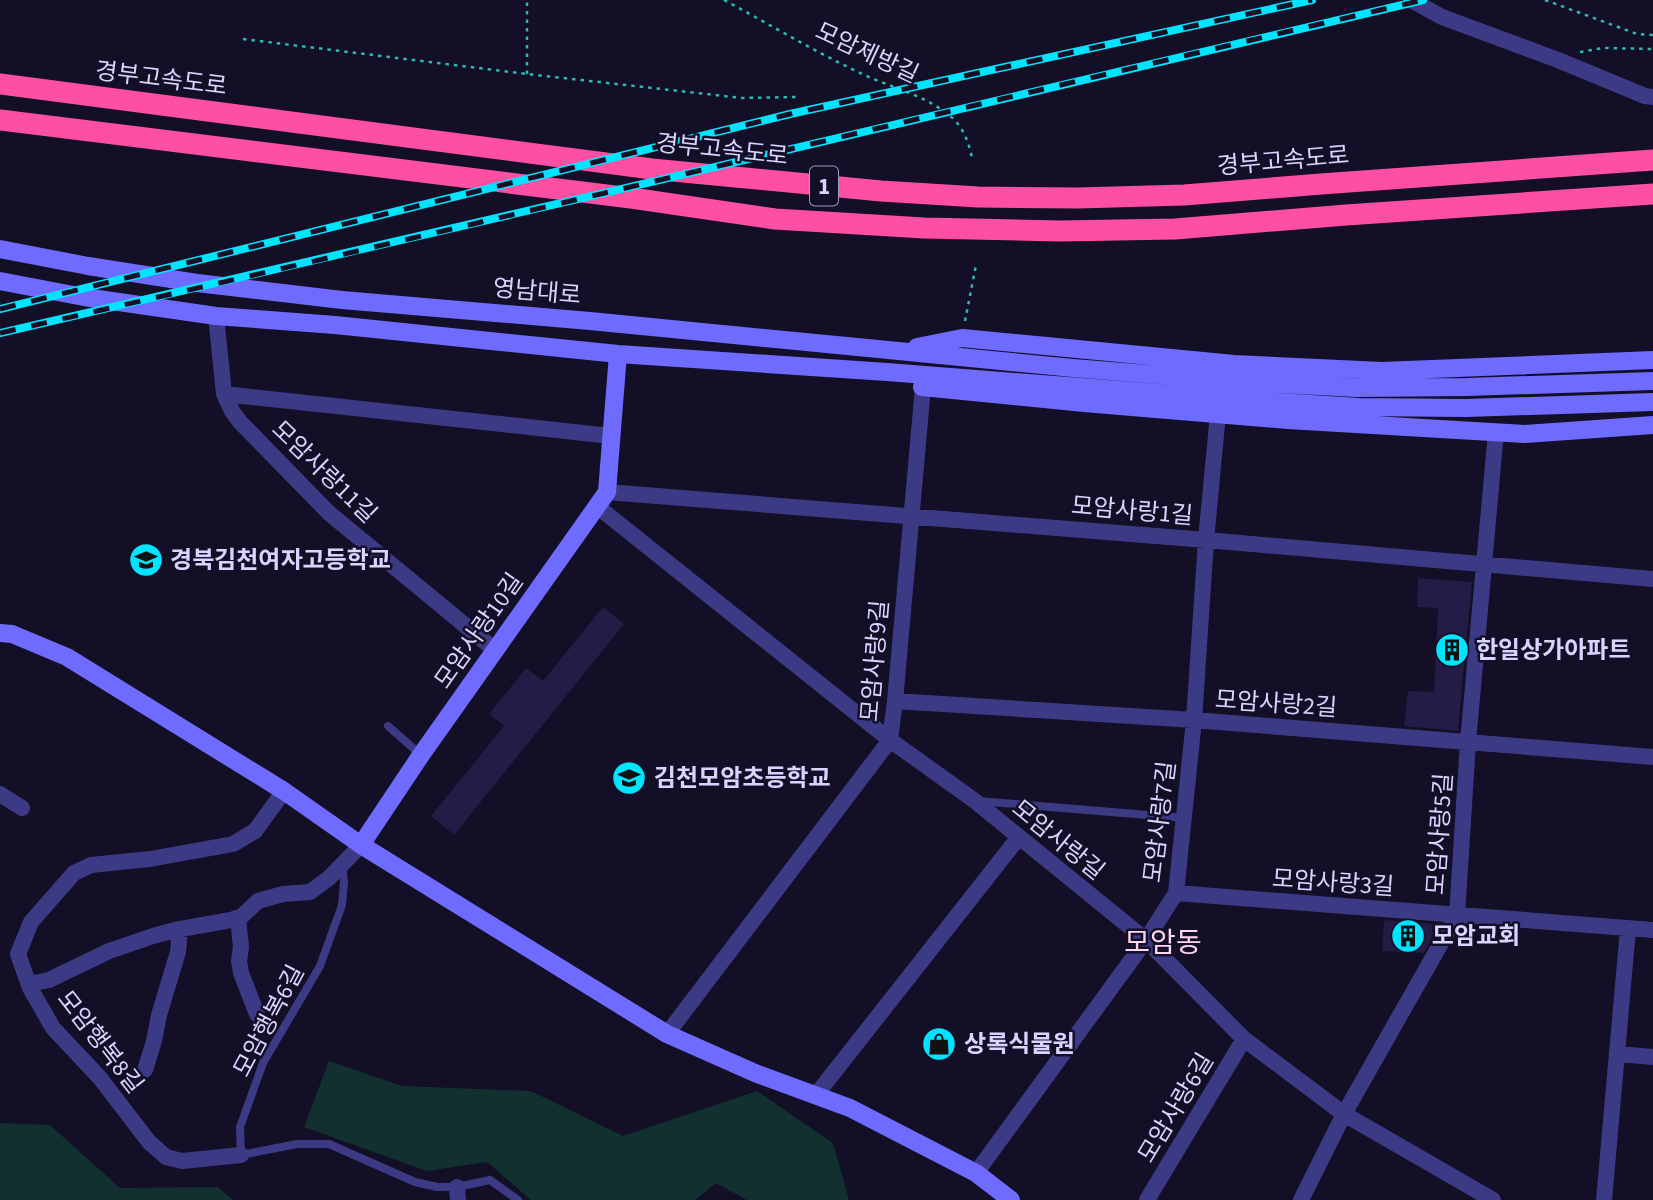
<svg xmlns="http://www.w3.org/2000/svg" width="1653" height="1200" font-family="'Source Sans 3','Noto Sans KR',sans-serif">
<rect width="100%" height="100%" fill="#130f26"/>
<path fill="#12302f" d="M329,1061L402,1086L531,1091L623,1136L757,1091L833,1143L849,1200H747L716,1183L695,1200H531L487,1162L427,1171L304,1127Z
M0,1123L50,1125L120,1188L218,1187L233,1200H0Z"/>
<path fill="#241b47" d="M1418,578L1472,582L1458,731L1404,726L1408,691L1434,692L1438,608L1417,607Z
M603,607L624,624L454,835L431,816L504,726L489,714L526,668L543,681Z
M1384,920L1434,924L1433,936L1424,953L1382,951Z"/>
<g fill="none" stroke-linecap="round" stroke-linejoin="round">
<path stroke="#2fb8b0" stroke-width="2.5" stroke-dasharray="3.5 5" stroke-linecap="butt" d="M724,0C769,24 812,50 858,72C888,87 924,94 950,116C963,126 969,143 972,158
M1545,0L1637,34L1653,35
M243,39L527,74L742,98L796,97
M1580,52L1603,48L1653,49
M527,74V0
M965,321L976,265"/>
<path stroke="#3d3a85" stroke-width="8" d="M388,726L421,755
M978,801L1184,818
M342,865L344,882L342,905L320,966L263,1063L240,1127L241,1155L297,1144H329L415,1182L437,1187H457L490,1180L518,1200"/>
<path stroke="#3d3a85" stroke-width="16" d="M1411,0L1442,17L1558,60L1645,96L1653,97
M216,316L224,394L232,411L240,422L329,513L495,650
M224,394L611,436
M607,492L1206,540L1653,579
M598,507L890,740L975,801L1146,940L1244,1039L1344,1114L1493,1200
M895,701L1194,720L1653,757
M0,794L22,808
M1176,893L1653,930
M238,918L241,947L239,961L241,973L257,1014
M29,984L49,980L109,951L153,936L175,930L231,920L242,916L258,901L283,894L310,892L329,878L361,845
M667,1034L890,740L895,701L923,387
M1618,1054L1653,1057
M145,1070L154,1041L159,1015L178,952L180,929
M816,1095L1019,837
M241,1155L182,1161L166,1157L149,1142L100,1078L53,1028L30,988L18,954L31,922L74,873L91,865L150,859L233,844L255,831L284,791
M976,1173L1146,940L1176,893L1194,720L1206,540L1218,414
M457,1187L458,1200
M1147,1200L1244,1039
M1301,1200L1344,1114L1457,915L1468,742L1496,432
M1604,1200L1628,929"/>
<path stroke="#6f6bff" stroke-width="18" d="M0,249L88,266L197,283L342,300L590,321L1073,368L1259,383L1357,388L1467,387L1653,381
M0,281L84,297L216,316L335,325L618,354L887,372L1261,401L1359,407L1466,408L1653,402
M917,347L962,338L1234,364L1382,371L1653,360
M922,387L1084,403L1288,420L1525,434L1653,425
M0,633L12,634L67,657L284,791L361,845L667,1034L755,1073L850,1108L976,1173L1011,1200
M361,845L421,755L607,492L618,354"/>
<path stroke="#ff4fa3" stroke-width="21" d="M0,84L652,169L881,191L978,197L1078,198L1184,195L1321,184L1653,160
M0,120L631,198L775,219L924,228L1060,231L1175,229L1346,215L1653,194"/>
<g stroke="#00e5ff" stroke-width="8">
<path id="rail" d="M0,309L790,114L1312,0
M0,333C475,226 949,110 1423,0"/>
</g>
<use href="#rail" stroke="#130f26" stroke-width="5" stroke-dasharray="16" stroke-linecap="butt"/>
</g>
<defs>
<g id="school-disc" transform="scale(1.75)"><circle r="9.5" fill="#00e5ff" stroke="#130f26"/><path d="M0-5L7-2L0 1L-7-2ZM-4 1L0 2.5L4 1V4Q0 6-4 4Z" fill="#111"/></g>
<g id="building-disc" transform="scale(1.75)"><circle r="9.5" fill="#00e5ff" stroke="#130f26"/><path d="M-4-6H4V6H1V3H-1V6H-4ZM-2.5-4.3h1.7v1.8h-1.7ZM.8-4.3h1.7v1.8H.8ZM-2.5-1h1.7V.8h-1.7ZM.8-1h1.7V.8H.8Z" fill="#111"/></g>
<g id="shop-disc" transform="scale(1.75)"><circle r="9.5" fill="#00e5ff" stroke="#130f26"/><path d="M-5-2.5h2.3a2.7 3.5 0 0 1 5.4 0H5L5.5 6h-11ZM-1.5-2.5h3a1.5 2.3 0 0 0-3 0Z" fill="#111"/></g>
</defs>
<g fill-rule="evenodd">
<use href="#school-disc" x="146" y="560"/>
<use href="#building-disc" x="1452" y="650"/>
<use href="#school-disc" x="629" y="778"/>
<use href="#building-disc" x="1408" y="936"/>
<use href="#shop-disc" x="939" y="1044"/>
</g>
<g text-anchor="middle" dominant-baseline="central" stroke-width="5" stroke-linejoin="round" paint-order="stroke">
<rect fill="#130f26" stroke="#9e99be" stroke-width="2" x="810" y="166.5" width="28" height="39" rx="5"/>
<g font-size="23" font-weight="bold" fill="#d9d4ff">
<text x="824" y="186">1</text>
</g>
<g font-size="24" fill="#d9d4ff" stroke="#130f26">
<text transform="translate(867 53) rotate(25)">모암제방길</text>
<text transform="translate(161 79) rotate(7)">경부고속도로</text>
<text transform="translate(722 150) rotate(6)">경부고속도로</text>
<text transform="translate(1283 161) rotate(-5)">경부고속도로</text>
<text transform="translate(537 292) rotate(5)">영남대로</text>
<text transform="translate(324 472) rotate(44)">모암사랑11길</text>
<text transform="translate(1132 511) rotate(5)">모암사랑1길</text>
<text transform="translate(479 631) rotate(-55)">모암사랑10길</text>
<text transform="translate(875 661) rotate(-85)">모암사랑9길</text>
<text transform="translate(1276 704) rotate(4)">모암사랑2길</text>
<text transform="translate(1160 822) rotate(-83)">모암사랑7길</text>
<text transform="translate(1440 834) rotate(-86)">모암사랑5길</text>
<text transform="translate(1058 840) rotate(39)">모암사랑길</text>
<text transform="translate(1333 883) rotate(4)">모암사랑3길</text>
<text transform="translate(269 1021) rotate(-62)">모암행복6길</text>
<text transform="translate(100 1042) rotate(52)">모암행복8길</text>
<text transform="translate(1176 1108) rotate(-59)">모암사랑6길</text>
</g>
<g font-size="24" font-weight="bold" fill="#d9d4ff" stroke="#130f26" text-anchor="start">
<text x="170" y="560">경북김천여자고등학교</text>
<text x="1476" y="650">한일상가아파트</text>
<text x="654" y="778">김천모암초등학교</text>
<text x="1432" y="936">모암교회</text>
<text x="964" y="1044">상록식물원</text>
</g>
<g font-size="28" fill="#ffd6f0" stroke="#130f26">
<text x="1163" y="943">모암동</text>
</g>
</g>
</svg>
